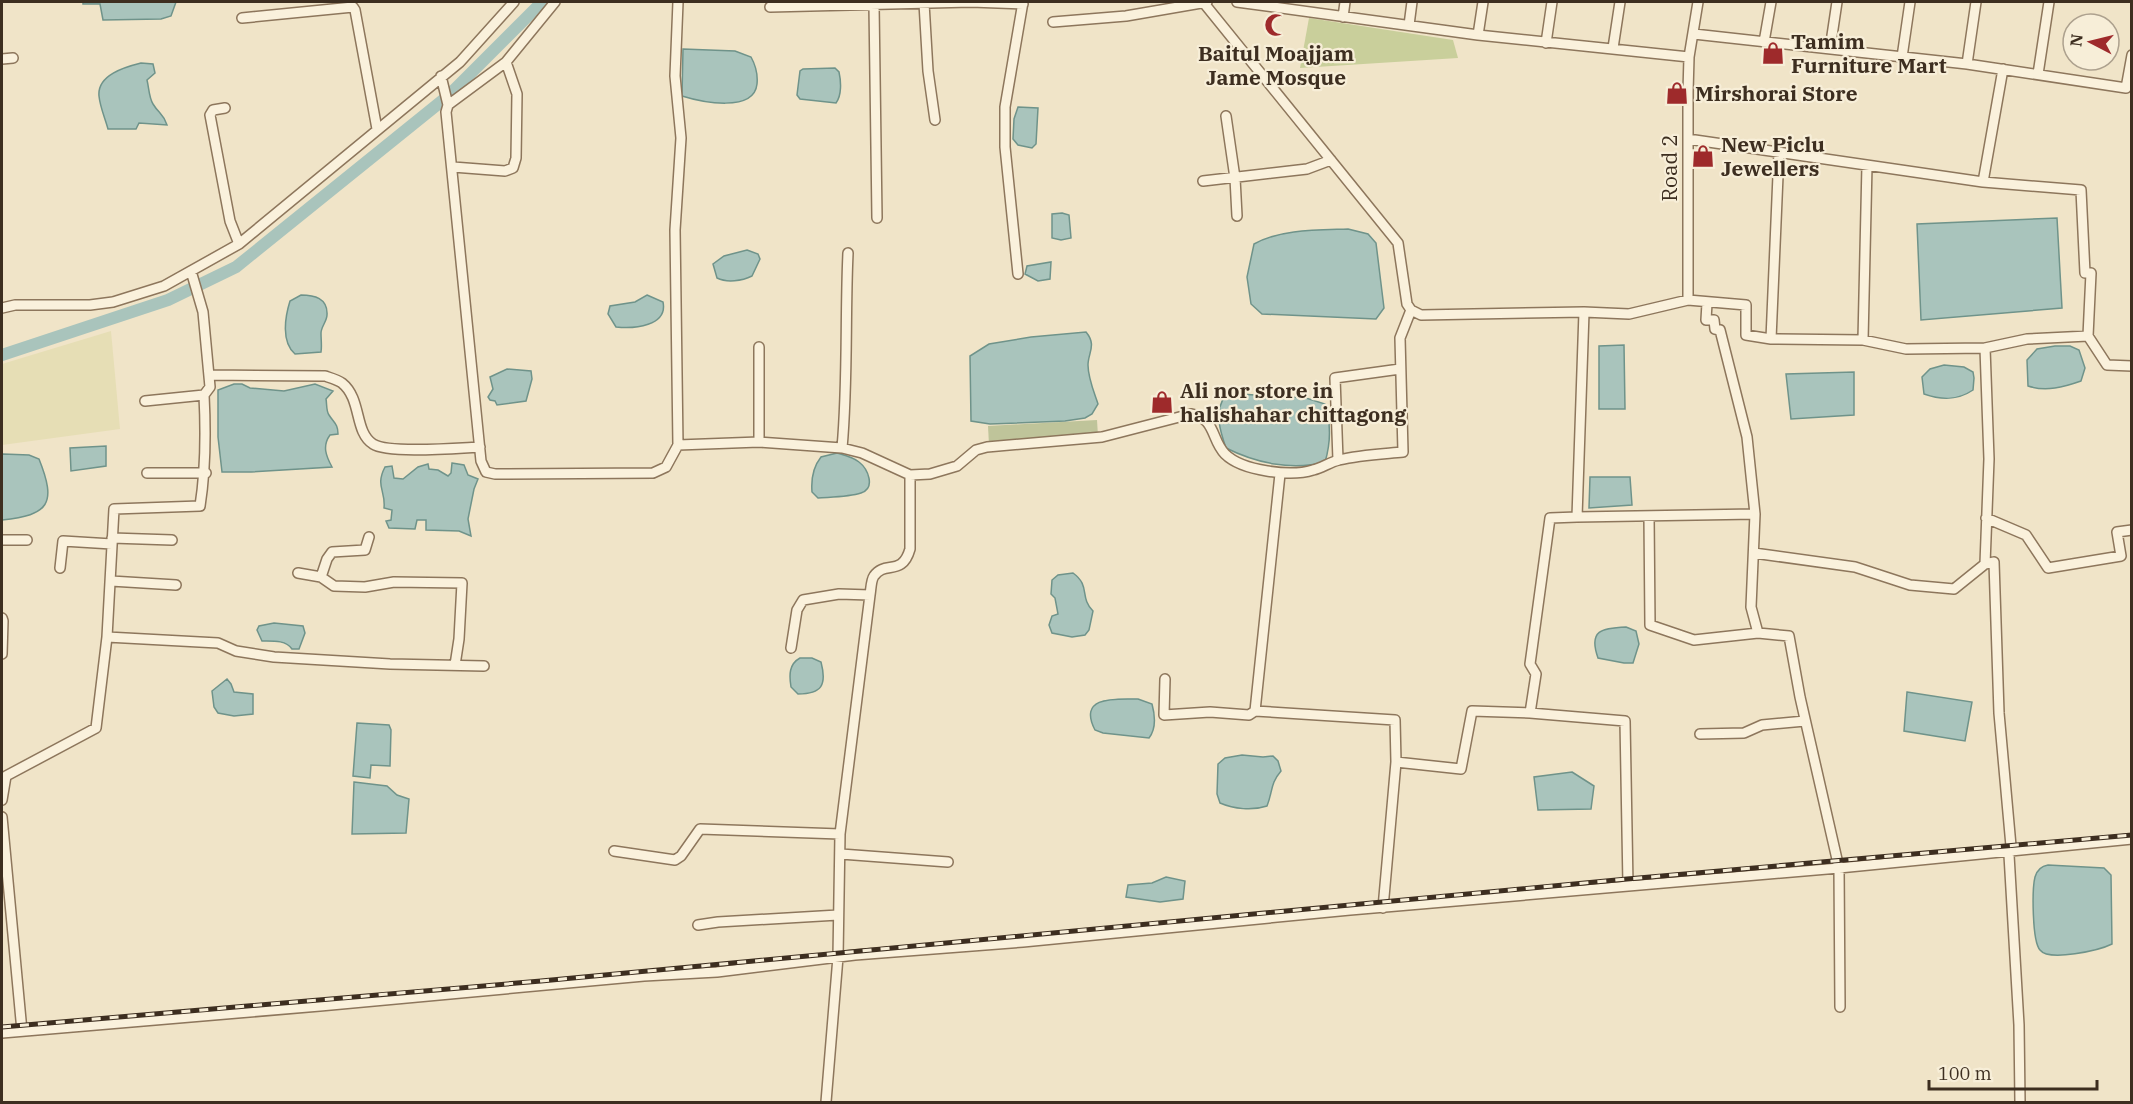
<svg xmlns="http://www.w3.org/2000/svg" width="2133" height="1104" font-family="'IBM Plex Serif',serif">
<rect width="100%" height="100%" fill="#f0e4c8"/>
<path fill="#e6deb5" d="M111,331L120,429L2,445V364Z"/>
<path fill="#c9cf9b" d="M1309,18L1453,40L1458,58L1300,68Z"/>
<path fill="#bfc49a" d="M1097,420L1098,436L989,445L988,426Z"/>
<path fill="#a9c4bc" stroke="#6f938a" stroke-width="1.5" d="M83,2H176L171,16L161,19L103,20L100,4H83Z
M683,49L735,51L751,57C756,66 758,74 757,84C754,113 701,102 682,96Z
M141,63L153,64L155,73L147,80C149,88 149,98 153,104C159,114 163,113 167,125L139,123L136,129H108C105,118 100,107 99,96C97,75 125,67 141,63Z
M835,68L839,72C841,81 842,95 836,103L800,99L797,95L800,71L803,69Z
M1018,107L1038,108L1036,144L1032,148L1018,145L1013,139L1014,119Z
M1062,213L1069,215L1071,238L1061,240L1052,238V214Z
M2057,218L2062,308L1921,320L1917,224Z
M1348,229L1368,234L1376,243L1384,308L1376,319L1262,314L1251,304L1247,277L1254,244C1280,229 1319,230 1348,229Z
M747,250L758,254L760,259L752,276C742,281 727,283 717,278L713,264L724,256Z
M1051,262L1050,279L1038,281L1025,274L1027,266Z
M301,295C314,295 328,298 327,315C327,321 321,327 321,333C321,340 322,346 321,352L295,354C281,342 285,317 290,301Z
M647,295L663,302C668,326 634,329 616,327L608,314L610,306L635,302Z
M1086,332C1097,345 1088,353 1088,365C1088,378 1094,392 1098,404L1092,414L1085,418L1065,421L990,424L971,421L970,356L989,344L1031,337Z
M1624,345L1625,409H1599V346Z
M2055,346H2070L2079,350L2085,368L2081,381C2064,387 2046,392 2028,386L2027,360L2037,349Z
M1944,365L1964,367L1973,372L1974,378L1973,390C1957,401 1941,400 1924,394L1922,377L1930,369Z
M507,369L531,371L532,379L526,401L497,405L495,401L490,400L488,397L493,389L490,377Z
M1854,372V415L1791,419L1786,374Z
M234,384H242L250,388L284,391L315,384L333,391L326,399C327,404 326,411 329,415C334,423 338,424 338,434L330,435C322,446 326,456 332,467L251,472H222L218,437V390Z
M1239,394L1306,398L1325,404C1331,423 1331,442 1325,462C1292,471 1256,463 1226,448C1220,431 1214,412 1225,396Z
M106,446V466L71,471L70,448Z
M837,453C844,455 853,457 859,462C868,469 876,488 861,493C849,497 831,497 818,498L812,492C811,479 813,467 821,457Z
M3,454L29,455L39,459C57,504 49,515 2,520V455Z
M452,463L464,465L468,475L478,479L474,489L468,519L471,536L459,531L426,530V520H417L415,529L389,528L386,521L391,520L392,510L384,508C386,491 375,486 385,467L392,466L394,478L403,479L418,467L428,464L429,469L438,470L448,476L451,473Z
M1590,477H1630L1632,505L1589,508Z
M1073,573C1091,586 1079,597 1093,611L1089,630L1085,635L1072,637L1052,633L1049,625L1052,616L1058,614L1055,598L1051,594L1052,580L1058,575Z
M274,623L303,626L305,633L299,649H292C286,640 273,641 262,641L257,630L259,626Z
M1626,627L1636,631L1639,644L1633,663H1624L1598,658C1588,630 1602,628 1626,627Z
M800,658H812L821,662C827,685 822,694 798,694L791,687C789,675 789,664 800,658Z
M227,679L231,684L234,692L253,694V714L234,716L218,713L214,707L212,691Z
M1907,692L1972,702L1965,741L1904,731Z
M1138,699L1152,704C1155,715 1156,729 1149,738L1103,733L1095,730C1077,695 1117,699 1138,699Z
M357,723L389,725L391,730L390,766L371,765L370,778L353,776Z
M1242,755L1263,757L1273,756L1278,761L1281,771C1270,784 1273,791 1267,806C1252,811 1234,809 1220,803L1217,794L1218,764L1225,758Z
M1572,772L1594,786L1591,809L1538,810L1534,777Z
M354,782L387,786L397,795L409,799L406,833L352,834Z
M2048,865L2104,868L2111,875L2112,944C2100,950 2049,962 2040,950C2032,941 2032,889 2035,877C2037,870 2042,866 2048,865Z
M1166,877L1185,881L1183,899L1160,902L1126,897L1128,885L1152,883Z"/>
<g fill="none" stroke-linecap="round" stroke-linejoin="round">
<path stroke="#a9c4bc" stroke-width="12" d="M2,355L168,300L236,267L448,96L542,2"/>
<g stroke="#8d765c" stroke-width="12">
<path id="street" d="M1203,2L1398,243L1407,304L1411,310L1421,315L1584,312L1629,314L1688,300L1746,305V335L1771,339L1863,340L1906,349L1985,348L1989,459L1985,564L1994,562L1999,713L2011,846L2009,855L2019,1025L2020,1102
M1237,2L1478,35L1689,57
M924,3L928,71L935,120
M874,5L877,218
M770,7L971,2L1023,4
M1343,17L1345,2
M242,18L353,7L355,10L377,129
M1053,22L1126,16L1207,2
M1409,25L1412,2
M1694,34L1967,64L2126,88L2132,55
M1478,35L1483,2
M1764,42L1771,2
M1546,43L1552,2
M1613,48L1620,2
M1830,49L1837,2
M1902,57L1910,2
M2,59L13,58
M1967,64L1976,2
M2038,74L2049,2
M441,76L448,105L446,112L481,461L486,472L495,474L653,473L666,467L678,445L675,230L681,138L675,76L678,2
M448,105L506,62L555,2
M225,108L213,110L210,115L230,221L239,244
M1226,116L1235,178L1237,216
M1688,139L1983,182L2003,69
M453,167L505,171L513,168L516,158L517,94L506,62
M1203,181L1307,169L1331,160
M1983,182L2081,190L2085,273H2091L2088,336
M1018,274L1005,147V107L1023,2
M1688,300V92L1689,57L1698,2
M1707,303L1706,320H1714L1715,329L1720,330L1747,437L1755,514
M2,308L15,305H90L113,302L164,286L239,244L460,62L514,2
M1584,312L1577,517L1755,514L1751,607L1758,633L1789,636L1800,697L1839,868L1840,1007
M1771,339L1779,152
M1863,340L1867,165
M759,347V442
M1985,348L2027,339L2088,336L2107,365L2132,366
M210,375L325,376C331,378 338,380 342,383C362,399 354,432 373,444C388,454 458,448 480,447
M145,401L204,395L210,387L203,312L191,271
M678,445L759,442L842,448L862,453L910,475L930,474L957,466L976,450L987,447L1102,437L1191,414C1216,418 1211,440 1225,454C1242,471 1291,477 1313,470C1322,468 1330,462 1339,460C1359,455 1382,454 1403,452L1400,338L1411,310
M842,448C848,383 845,318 848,253
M1338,460L1335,378L1400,369
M147,473H206
M1280,474L1255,711L1395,720L1396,762L1383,908
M1649,516L1650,625L1694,640L1758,633
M1986,518L2026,535L2048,568L2121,556L2117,532L2132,530
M112,538L172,540
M2,540H27
M1754,553L1855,567L1910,585L1954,589L1985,564
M60,568L63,541L112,544
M298,573L321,577L334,586L365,587L394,582L462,583L459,639L455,665
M321,577L327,559L332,552L365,550L369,537
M111,581L176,585
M2,618L3,621L2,654
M107,637L218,643L236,651L274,657L390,664L484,666
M791,648L797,610L803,600L839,594L870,595
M1165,679L1164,715L1210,712L1249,715L1255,711
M1530,713L1625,721L1628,885
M1700,734L1744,733L1762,725L1805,721
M1396,762L1461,769L1472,711L1530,713L1536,674L1530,664L1550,518L1577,517
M2,800L6,776L96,728L107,637L114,509L200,506C206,468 206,434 204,395
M2,817L22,1031
M614,851L675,860L681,856L700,829L840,834
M841,854L948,862
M698,925L718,922L838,915
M2,1033L320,1006L644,976L717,972L855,955L1023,942L1350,910L1839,868L2132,839
M826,1102L838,957L840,834L870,595C871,589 871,580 874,576C885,560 902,577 910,549V475"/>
</g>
<use href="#street" stroke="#faf1dc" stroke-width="9"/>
<g stroke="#3d2e20" stroke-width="5">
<path id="rail" d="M2,1027L541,981L1627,879L2132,835"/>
</g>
<use href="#rail" stroke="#f7eed8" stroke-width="3" stroke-dasharray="9" stroke-linecap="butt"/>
</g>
<defs>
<g id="mosque-bare" transform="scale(1.8)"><path d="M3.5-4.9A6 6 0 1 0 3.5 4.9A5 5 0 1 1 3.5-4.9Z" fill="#9e2a2b" stroke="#f7eed8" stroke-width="2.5" paint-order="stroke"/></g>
<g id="shop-bare" transform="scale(1.8)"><path d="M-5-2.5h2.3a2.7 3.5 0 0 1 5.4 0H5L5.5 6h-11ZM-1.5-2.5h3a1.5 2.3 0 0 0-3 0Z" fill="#9e2a2b" stroke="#f7eed8" stroke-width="2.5" paint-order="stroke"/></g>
</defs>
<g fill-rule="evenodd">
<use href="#mosque-bare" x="1276" y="25"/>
<use href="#shop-bare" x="1773" y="53"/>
<use href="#shop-bare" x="1677" y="93"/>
<use href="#shop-bare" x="1703" y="156"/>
<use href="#shop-bare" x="1162" y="402"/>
</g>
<g text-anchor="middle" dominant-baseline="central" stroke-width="4.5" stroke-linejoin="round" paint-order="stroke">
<g font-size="21" font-weight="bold" fill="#3d2e20" stroke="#f7eed8" text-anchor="start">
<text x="1791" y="41">Tamim<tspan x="1791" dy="24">Furniture Mart</tspan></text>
<text x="1276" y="53" text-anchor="middle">Baitul Moajjam<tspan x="1276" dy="24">Jame Mosque</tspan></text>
<text x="1695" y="93">Mirshorai Store</text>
<text x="1721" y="144">New Piclu<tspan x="1721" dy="24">Jewellers</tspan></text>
<text x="1180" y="390">Ali nor store in<tspan x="1180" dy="24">halishahar chittagong</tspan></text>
</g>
<g font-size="21" fill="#3d2e20" stroke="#f7eed8">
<text transform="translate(1669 168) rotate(-90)">Road 2</text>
</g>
</g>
<rect width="2133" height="1104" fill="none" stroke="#3d2e20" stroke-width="6"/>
<g transform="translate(2091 42) rotate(277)"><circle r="28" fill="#f7eed8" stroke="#ada18e" stroke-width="1.5"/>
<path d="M0-4.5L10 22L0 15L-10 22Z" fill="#9e2a2b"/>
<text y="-9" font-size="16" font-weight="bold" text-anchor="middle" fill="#3d2e20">N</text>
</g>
<path d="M1929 1080v9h168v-9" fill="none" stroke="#3d2e20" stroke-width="3"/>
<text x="1938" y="1080" font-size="18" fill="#3d2e20" stroke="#f7eed8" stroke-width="4.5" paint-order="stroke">100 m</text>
</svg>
